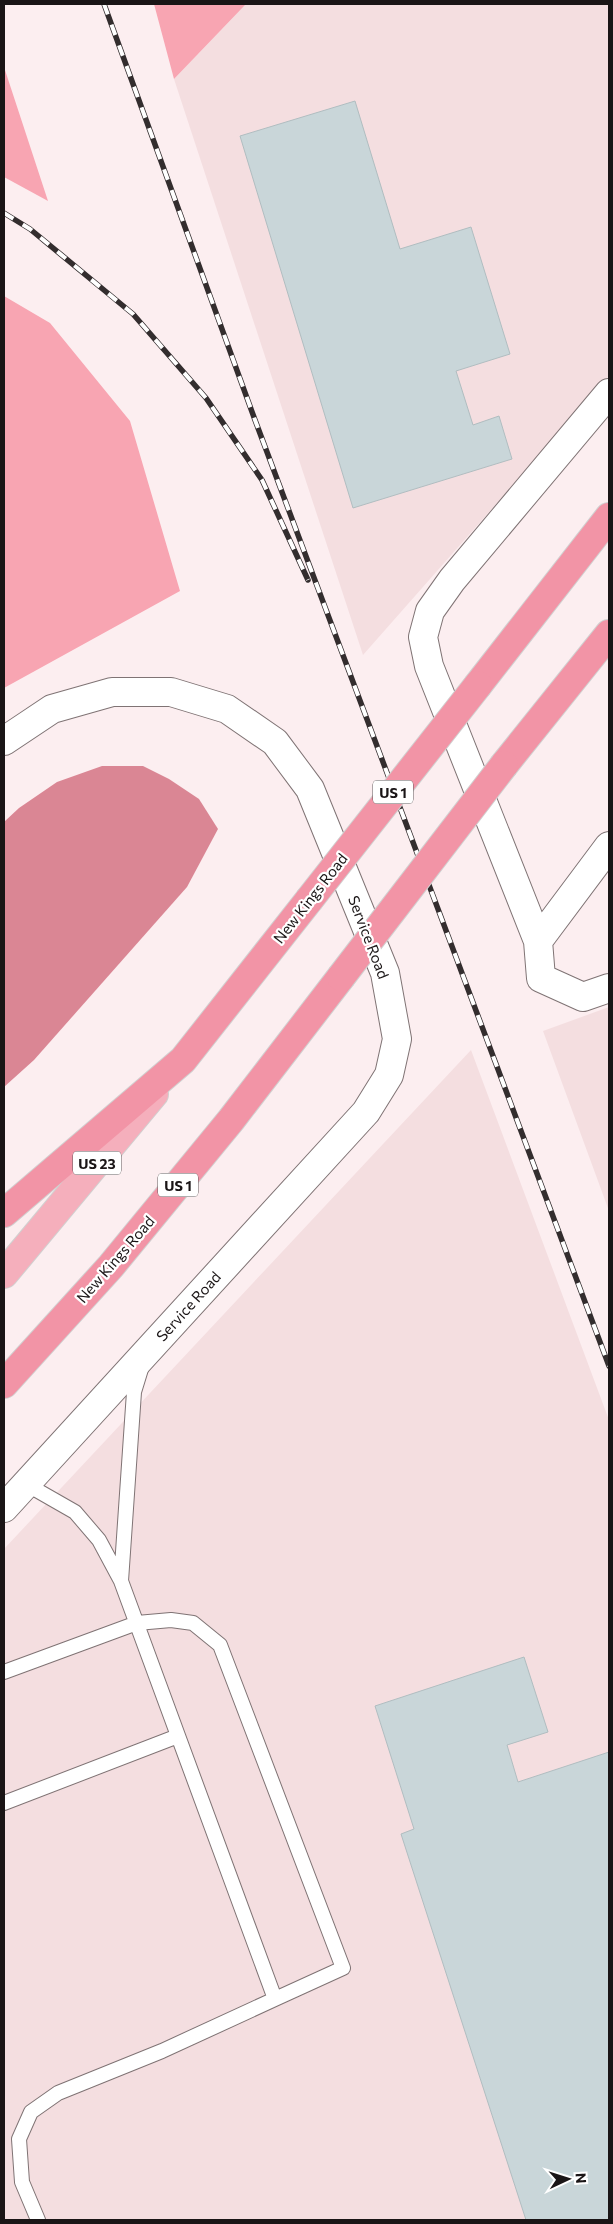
<svg xmlns="http://www.w3.org/2000/svg" width="613" height="2224" font-family="Commissioner,sans-serif">
<rect width="100%" height="100%" fill="#fceef0"/>
<path fill="#f4dee0" d="M246,4H609V376L363,655L174,79Z
M609,1007V1211L543,1031Z
M471,1050L609,1420V2220H4V1549Z"/>
<path fill="#f8a5b2" d="M154,4H246L174,79Z
M4,67L48,201L4,177Z
M4,296L50,323L130,421L180,591L4,688Z"/>
<path fill="#da8694" d="M102,766H143L169,779L199,799L218,829L187,887L34,1060L4,1087V822L19,808L57,782Z"/>
<path fill="#c9d6d9" stroke="#b0bdc0" d="M355,101L400,249L471,227L510,354L456,371L473,425L499,416L512,459L353,508L240,136Z
M524,1657L548,1732L507,1745L518,1782L609,1752V2220H526L401,1834L414,1829L375,1706Z"/>
<g fill="none" stroke-linecap="round" stroke-linejoin="round">
<g stroke="#7f7374" stroke-width="16">
<path id="service" d="M26,1484L75,1512L99,1540L121,1581L275,1999L162,2051L58,2093L31,2112L19,2139L22,2182L38,2220
M121,1581L134,1392L142,1366
M4,1672L137,1623L171,1620L193,1623L220,1645L343,1968L275,1999
M4,1803L178,1736"/>
</g>
<g stroke="#7f7374" stroke-width="30">
<path id="minor" d="M609,393L452,580L430,611L423,637L429,666L538,941L541,978L583,997L609,988
M4,741L52,709L112,692H171L227,709L275,742L310,789L385,973L397,1039L389,1075L366,1112L4,1508
M538,941L609,846"/>
</g>
<g stroke="#d1d0d0" stroke-width="30">
<path id="primary" d="M4,1274L154,1094"/>
</g>
<g stroke="#d1d0d0" stroke-width="30">
<path id="trunk" d="M478,685L609,517
M504,765L609,634
M4,1213L183,1060L309,900
M4,1384L111,1266L231,1120L341,977"/>
</g>
<use href="#service" stroke="#fff" stroke-width="14"/>
<use href="#minor" stroke="#fff" stroke-width="28"/>
<use href="#primary" stroke="#f5afbc" stroke-width="28"/>
<use href="#trunk" stroke="#f294a6" stroke-width="28"/>
<g stroke="#332d2e" stroke-width="5.5">
<path id="rail" d="M104,4L255,420L609,1366
M4,213L30,229L133,314L206,398L262,480L308,580"/>
</g>
<use href="#rail" stroke="#fff" stroke-width="4" stroke-dasharray="11" stroke-linecap="butt"/>
<g stroke="#d1d0d0" stroke-width="30" stroke-linecap="butt">
<path id="trunk-bridge" d="M309,900L478,685
M341,977L504,765"/>
</g>
<use href="#trunk-bridge" stroke="#f294a6" stroke-width="28"/>
</g>
<g text-anchor="middle" dominant-baseline="central" stroke-width="4.5" stroke-linejoin="round" paint-order="stroke">
<g fill="#fff" stroke="#5f5b5c" stroke-width="1">
<rect x="373" y="780.5" width="40" height="23" rx="4"/>
<rect x="73" y="1151.5" width="48" height="23" rx="4"/>
<rect x="158" y="1173.5" width="40" height="23" rx="4"/>
</g>
<g font-size="14" font-weight="bold" fill="#1a1516">
<text x="393" y="792">US 1</text>
<text x="97" y="1163">US 23</text>
<text x="178" y="1185">US 1</text>
</g>
<g font-size="15" fill="#1a1516" stroke="#fff">
<text transform="translate(310 898) rotate(-52)">New Kings Road</text>
<text transform="translate(369 937) rotate(69)">Service Road</text>
<text transform="translate(115 1259) rotate(-49)">New Kings Road</text>
<text transform="translate(188 1306) rotate(-48)">Service Road</text>
</g>
</g>
<rect width="613" height="2224" fill="none" stroke="#1a1516" stroke-width="10"/>
<g transform="translate(568 2179) rotate(86)" stroke="#ffffff" stroke-width="4" paint-order="stroke">
<path d="M0-4L9 19L0 12L-9 19Z" fill="#1a1516"/>
<text y="-8" font-size="14" font-weight="bold" text-anchor="middle" fill="#1a1516">N</text>
</g>
</svg>
